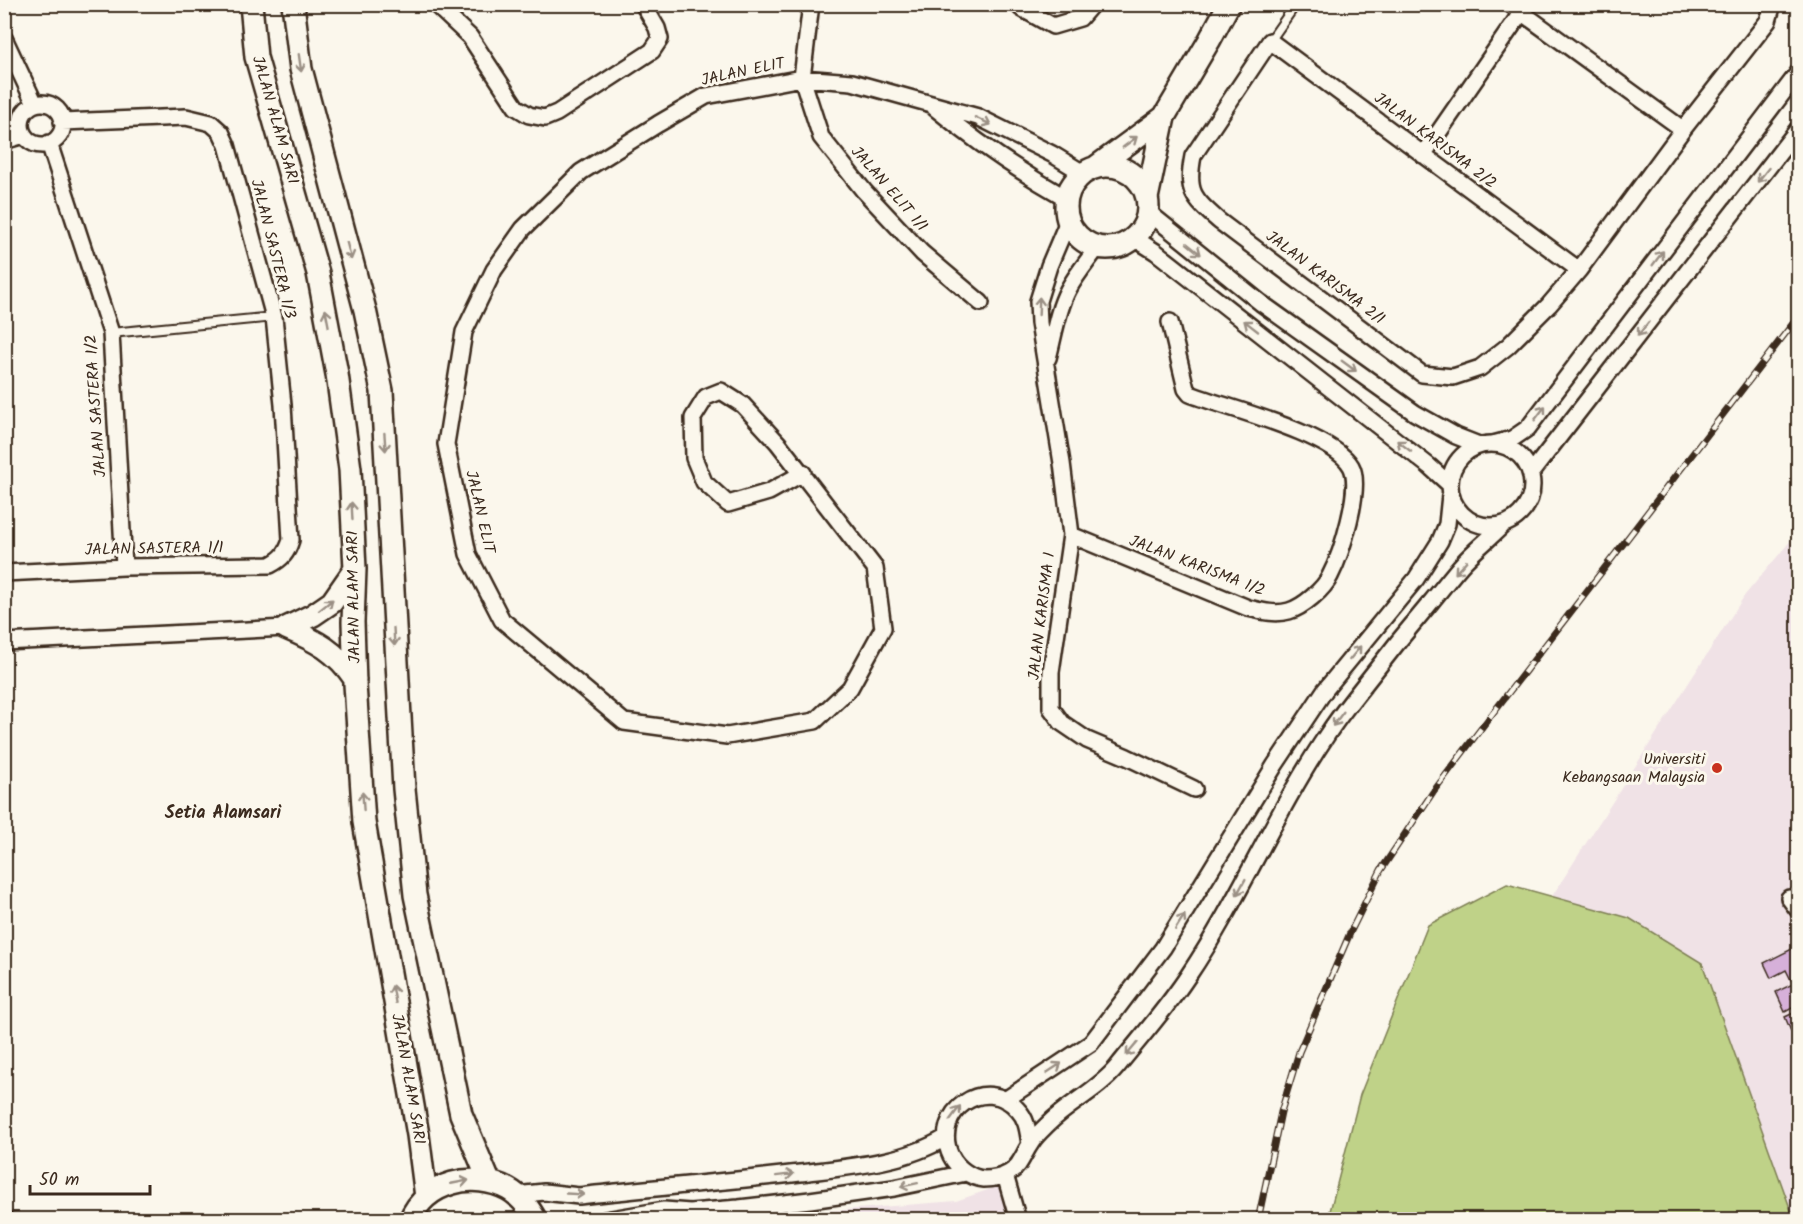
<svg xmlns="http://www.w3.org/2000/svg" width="1803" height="1224" font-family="Kalam,sans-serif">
<rect width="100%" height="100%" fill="#fbf7ec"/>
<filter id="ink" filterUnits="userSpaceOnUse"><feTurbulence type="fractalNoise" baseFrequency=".0167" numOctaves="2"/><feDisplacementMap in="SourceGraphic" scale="12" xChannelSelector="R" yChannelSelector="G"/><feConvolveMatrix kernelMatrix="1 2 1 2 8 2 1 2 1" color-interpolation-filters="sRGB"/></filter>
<g filter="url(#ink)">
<path fill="#f0e2e6" d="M1798,532V1219L1426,1220L1524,940L1745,595Z
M999,1186L1007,1219H730L956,1201Z"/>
<path fill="#bfd288" stroke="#7d7e53" stroke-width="1.5" d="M1507,884L1629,918L1702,963L1794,1219H1328L1360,1095L1428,925Z"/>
<path fill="#d6b0d9" stroke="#3b2a1e" stroke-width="1.5" d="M1798,946V1005L1785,1012L1776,992L1793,984L1786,970L1771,978L1764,963Z
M1798,1011V1034L1793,1036L1785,1017Z"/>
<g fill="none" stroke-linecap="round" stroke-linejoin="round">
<g stroke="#3b2a1e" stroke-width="12">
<path id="lane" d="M1270,41L1296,4
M111,333L274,317"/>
</g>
<g stroke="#3b2a1e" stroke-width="20">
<path id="street" d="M435,4L470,37L516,107L529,115L545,118L557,113L652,51L660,39L657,28L643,4
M811,4L802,78L821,137L864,191L922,253L981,303
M1018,4L1021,8L1053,26L1080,18L1092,4
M1510,4L1681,128H1684
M4,38L35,104
M21 124a21 21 0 1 1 42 0a21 21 0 1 1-42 0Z
M935,108C976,142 1020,172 1066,198
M4,141L24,135
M49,143L111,333L124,567
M1423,155L1521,13
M1148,212L1261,303L1415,413L1456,436L1479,445
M1068,221L1049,266L1038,301L1039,323L1062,463L1071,535L1051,672V708L1062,723L1087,740L1127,757L1194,789
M1134,238L1156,252L1429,466L1449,484
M1579,270L1270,41L1193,156C1186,192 1193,198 1219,221L1422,374L1453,377L1480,368L1508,346L1549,305L1579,270L1684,128L1768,21L1773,4
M1048,358C1054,336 1057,311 1068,290C1076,275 1087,262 1097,248
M1450 485a41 41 0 1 1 82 0a41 41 0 1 1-82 0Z
M1493,444L1512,439L1528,428L1798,73
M803,473L769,492L728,504L704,482L694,458L693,418L706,397L721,391L743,405L778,443L875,568L883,628L850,688L815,721L727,736L624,722L502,620L468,554L446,444L464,332L494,270L523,229L581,172L658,124L706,96L802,78L852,82L978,117L1052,154L1083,173
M1531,473L1798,129
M1071,535L1248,608C1261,611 1275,615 1289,611C1303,607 1324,589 1330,576C1341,555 1363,487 1351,466C1333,434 1227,408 1190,394L1186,389L1170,322
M4,573L124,567L270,565C282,559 287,553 291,540L283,405L274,317L227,145L221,132L211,123L186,117L62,122
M4,642L286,628
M1789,898L1798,910
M1005,1100L1091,1043L1163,948L1275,765L1325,690L1416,579L1440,541L1447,524L1450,495
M1030,1144C1028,1132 1027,1119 1018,1110C986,1073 930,1112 951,1156C957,1168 971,1178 984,1179C993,1179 1002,1177 1009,1173C1021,1166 1023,1154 1031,1143C1035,1136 1042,1130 1048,1124C1069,1103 1098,1090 1117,1067C1141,1037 1167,1008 1188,976C1240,899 1275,812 1327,735C1339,716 1354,698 1368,680C1388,654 1409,628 1431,602C1442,589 1452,575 1464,562C1476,549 1490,538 1502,526
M1005,1175L1018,1220
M516,1195L544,1192L579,1196L596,1194C664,1187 732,1181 800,1173C848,1167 904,1163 945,1138
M4,1219L6,1220
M605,1220L664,1210L690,1212L739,1208L810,1200L894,1188L966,1173"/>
</g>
<g stroke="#3b2a1e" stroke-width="26">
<path id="secondary" d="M251,4L256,57L318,273L337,374L350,469L355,569L353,622L355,684L364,822L418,1135L426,1197
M293,4L301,69L365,310L382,391L404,789L415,895L461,1114L489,1181
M1066 207a41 41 0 1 1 82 0a41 41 0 1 1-82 0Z
M1096,167L1164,117
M1147,198L1164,117L1209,41L1229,4
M286,628L313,615L332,602L355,569
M286,628C317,641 336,651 355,679
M410,1220C426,1181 474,1171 508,1189C521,1196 529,1208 536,1220"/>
</g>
<use href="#lane" stroke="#fbf7ec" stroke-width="8"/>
<use href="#street" stroke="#fbf7ec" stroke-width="15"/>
<use href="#secondary" stroke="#fbf7ec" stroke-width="21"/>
<g stroke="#3b2a1e" stroke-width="7">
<path id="rail" d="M1258,1220L1281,1112L1299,1052L1350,933L1381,870L1433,792L1489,718L1798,317"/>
</g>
<use href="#rail" stroke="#fbf7ec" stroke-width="4.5" stroke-dasharray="14" stroke-linecap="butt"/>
</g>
<defs><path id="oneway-shaft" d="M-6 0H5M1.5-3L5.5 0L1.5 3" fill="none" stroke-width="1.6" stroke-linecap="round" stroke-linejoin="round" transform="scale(1.5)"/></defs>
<g stroke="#9b9085">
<use href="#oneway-shaft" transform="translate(300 63) rotate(82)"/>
<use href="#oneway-shaft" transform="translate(983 121) rotate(25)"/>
<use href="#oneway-shaft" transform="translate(1130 142) rotate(-37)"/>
<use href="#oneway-shaft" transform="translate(1763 175) rotate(128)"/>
<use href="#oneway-shaft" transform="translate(1194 249) rotate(39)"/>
<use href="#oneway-shaft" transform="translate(349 251) rotate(75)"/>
<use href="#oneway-shaft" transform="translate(1658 258) rotate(-53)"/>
<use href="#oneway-shaft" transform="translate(1039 306) rotate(-88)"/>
<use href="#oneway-shaft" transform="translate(327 318) rotate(-101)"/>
<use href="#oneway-shaft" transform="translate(1251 326) rotate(-142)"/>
<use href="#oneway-shaft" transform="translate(1643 329) rotate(128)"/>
<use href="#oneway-shaft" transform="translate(1349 366) rotate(36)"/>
<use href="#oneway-shaft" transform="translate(1540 413) rotate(-53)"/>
<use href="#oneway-shaft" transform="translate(385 442) rotate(86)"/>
<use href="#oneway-shaft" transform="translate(1404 446) rotate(-142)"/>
<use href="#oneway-shaft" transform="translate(352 511) rotate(-93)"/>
<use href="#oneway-shaft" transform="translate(1461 567) rotate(131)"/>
<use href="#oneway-shaft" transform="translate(326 605) rotate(-39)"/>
<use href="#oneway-shaft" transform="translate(394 637) rotate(87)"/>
<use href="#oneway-shaft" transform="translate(1355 653) rotate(-51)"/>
<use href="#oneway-shaft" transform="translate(1338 719) rotate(127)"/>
<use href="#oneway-shaft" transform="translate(363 801) rotate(-94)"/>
<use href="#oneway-shaft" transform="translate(1241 887) rotate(119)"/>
<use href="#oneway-shaft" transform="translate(1180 922) rotate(-58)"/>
<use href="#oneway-shaft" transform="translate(394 994) rotate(-100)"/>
<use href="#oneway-shaft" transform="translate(1132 1049) rotate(130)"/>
<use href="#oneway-shaft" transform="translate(1054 1068) rotate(-33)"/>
<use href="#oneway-shaft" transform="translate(955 1113) rotate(-54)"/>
<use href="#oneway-shaft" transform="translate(785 1175) rotate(-7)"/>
<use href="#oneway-shaft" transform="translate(460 1182) rotate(-11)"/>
<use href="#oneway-shaft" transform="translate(909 1185) rotate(168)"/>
<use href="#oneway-shaft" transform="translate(575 1194) rotate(3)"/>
</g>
</g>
<circle fill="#c8321e" stroke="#fbf7ec" stroke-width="2" cx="1717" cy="768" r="6"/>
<g text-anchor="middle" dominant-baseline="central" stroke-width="6" stroke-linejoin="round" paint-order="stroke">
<g font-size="16" fill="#3b2a1e" stroke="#fbf7ec">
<text transform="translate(743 72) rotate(-12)">JALAN ELIT</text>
<text transform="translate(275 120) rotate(74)">JALAN ALAM SARI</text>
<text transform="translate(1435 141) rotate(37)">JALAN KARISMA 2/2</text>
<text transform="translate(889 189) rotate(49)">JALAN ELIT 1/1</text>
<text transform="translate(273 249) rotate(76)">JALAN SASTERA 1/3</text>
<text transform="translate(1325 278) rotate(37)">JALAN KARISMA 2/1</text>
<text transform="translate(96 406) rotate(-94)">JALAN SASTERA 1/2</text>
<text transform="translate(480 512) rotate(77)">JALAN ELIT</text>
<text transform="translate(154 549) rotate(-1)">JALAN SASTERA 1/1</text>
<text transform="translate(1197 566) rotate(21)">JALAN KARISMA 1/2</text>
<text transform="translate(354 597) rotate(-91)">JALAN ALAM SARI</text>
<text transform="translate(1042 616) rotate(-83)">JALAN KARISMA 1</text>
<text transform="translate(408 1079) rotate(80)">JALAN ALAM SARI</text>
</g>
<g font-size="16" fill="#3b2a1e" stroke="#fbf7ec" text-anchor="end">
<text x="1705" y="759">Universiti<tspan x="1705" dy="18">Kebangsaan Malaysia</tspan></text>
</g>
<g font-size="18" font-weight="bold" fill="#3b2a1e" stroke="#fbf7ec">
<text x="223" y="813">Setia Alamsari</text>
</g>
</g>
<rect width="1803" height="1224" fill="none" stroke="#fbf7ec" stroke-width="24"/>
<rect x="12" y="12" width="1779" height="1200" fill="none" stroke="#3b2a1e" stroke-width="2" filter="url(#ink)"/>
<path d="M30 1185v9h120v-9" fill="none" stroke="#3b2a1e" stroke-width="3"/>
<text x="39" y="1185" font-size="18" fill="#3b2a1e" stroke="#fbf7ec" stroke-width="4.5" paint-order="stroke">50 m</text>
</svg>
